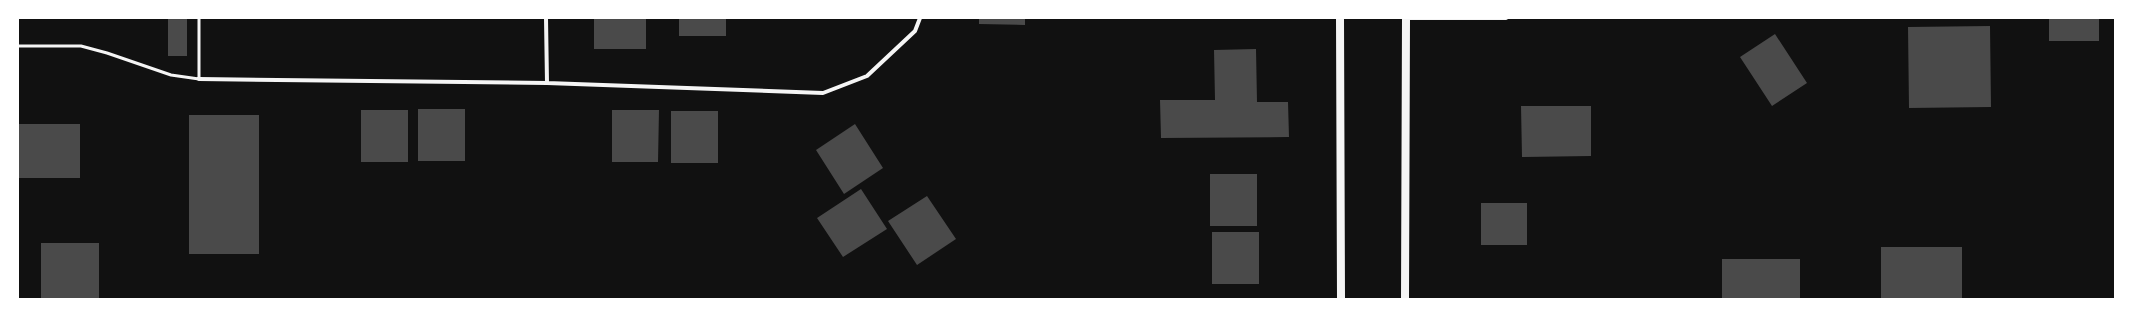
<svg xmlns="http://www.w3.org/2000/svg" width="2133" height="317" font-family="'Golos Text',sans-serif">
<rect width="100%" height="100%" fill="#111"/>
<path fill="#4a4a4a" d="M168,18H187V56H168Z
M594,18H646V49H594Z
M679,18H726V36H679Z
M979,18H1025V25L979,24Z
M2049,18H2099V41H2049Z
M1990,26L1991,107L1909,108L1908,27Z
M1775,34L1807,83L1772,106L1740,57Z
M1256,49L1257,102H1288L1289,137L1161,138L1160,100H1215L1214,50Z
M1521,106H1591V156L1522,157Z
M418,109H465V161H418Z
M361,110H408V162H361Z
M612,110H659L658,162H612Z
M671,111H718V163H671Z
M189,115H259V254H189Z
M18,124H80V178H18Z
M855,124L883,168L844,194L816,150Z
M1210,174H1257V226H1210Z
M861,189L887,229L843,257L817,218Z
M927,196L956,239L917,265L888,221Z
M1481,203H1527V245H1481Z
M1212,232H1259V284H1212Z
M41,243H99V299H41Z
M1881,247H1962V299H1881Z
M1722,259H1800V299H1722Z"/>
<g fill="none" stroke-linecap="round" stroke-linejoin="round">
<path stroke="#f5f5f5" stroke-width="3" d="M18,46H81L107,53L171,75L199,79V18"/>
<path stroke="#f5f5f5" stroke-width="4" d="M546,18L547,83
M1406,18H1506
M199,79L547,83L823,93L867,76L915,31L920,18"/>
<path stroke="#f5f5f5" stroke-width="8" d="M1340,18L1341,299
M1405,299L1406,18"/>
</g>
<rect width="2133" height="317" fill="none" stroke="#ffffff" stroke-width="38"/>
</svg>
